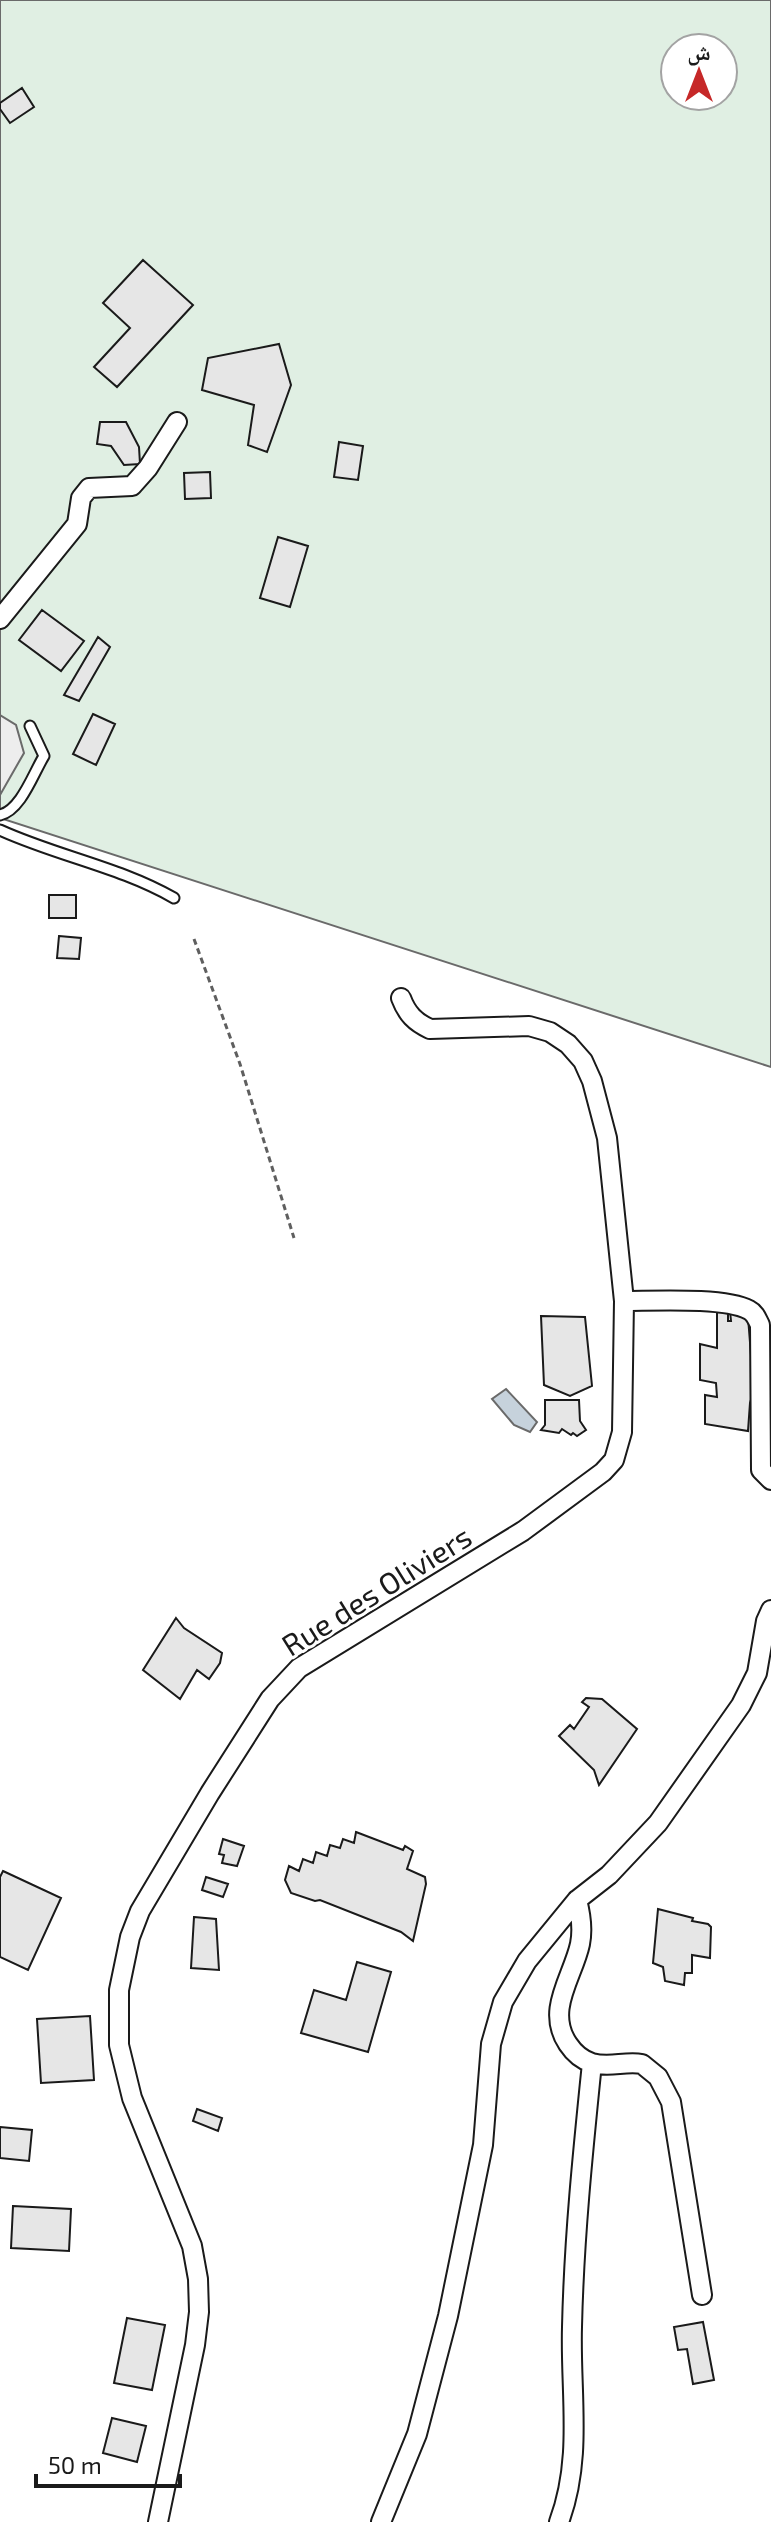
<svg xmlns="http://www.w3.org/2000/svg" width="771" height="2522" font-family="'Exo 2','Noto Naskh Arabic',sans-serif">
<rect width="100%" height="100%" fill="#fff"/>
<path fill="#e0efe3" stroke="#6a6a6a" stroke-width="2" fill-rule="evenodd" d="M0,0H771V1067L0,818ZM675,48H723V96H675Z"/>
<path fill="#ededed" stroke="#6a6a6a" stroke-width="2" d="M0,715L16,725L24,753L0,795Z"/>
<path fill="#c6d2dc" stroke="#6a6a6a" stroke-width="2" d="M506,1389L537,1422L530,1432L514,1425L492,1399Z"/>
<path fill="#e6e6e6" stroke="#1a1a1a" stroke-width="2" d="M22,88L34,107L10,123L0,109V103Z
M143,260L193,305L117,387L94,367L130,328L103,303Z
M279,344L291,385L267,452L248,445L254,405L202,390L208,358Z
M100,422H126L139,447L140,464L124,465L111,446L97,444Z
M339,442L363,446L358,480L334,477Z
M210,472L211,498L185,499L184,473Z
M278,537L308,546L290,607L260,598Z
M42,610L84,641L61,671L19,640Z
M98,637L110,647L79,701L64,695Z
M93,714L115,724L96,765L73,754Z
M49,895H76V918H49Z
M59,936L81,938L79,959L57,958Z
M730,1311L748,1317L751,1355L754,1358V1390L750,1403L748,1431L705,1424V1395L717,1397L716,1383L700,1380V1344L717,1348V1312L728,1313V1321H731Z
M541,1316L585,1317L592,1386L570,1396L544,1385Z
M545,1400H579L580,1421L586,1430L577,1436L573,1433L571,1435L562,1429L559,1433L541,1430L545,1425Z
M176,1618L184,1628L222,1653L220,1663L209,1679L197,1670L180,1699L143,1670Z
M586,1698L602,1699L637,1729L599,1785L594,1770L559,1736L570,1725L574,1729L589,1707L582,1702Z
M356,1832L403,1850L405,1846L413,1851L407,1869L425,1877L426,1884L413,1941L401,1932L320,1900L315,1901L291,1893L285,1880L289,1866L299,1871L303,1859L313,1863L316,1852L327,1856L330,1845L340,1848L343,1839L354,1843Z
M223,1839L244,1846L237,1866L222,1863L224,1855L219,1854Z
M3,1871L61,1898L28,1970L0,1957V1877Z
M206,1877L228,1884L223,1897L202,1890Z
M658,1909L693,1918L692,1921L708,1924L711,1927L710,1958L692,1955V1973H685L684,1985L665,1981L663,1967L653,1963Z
M194,1917L216,1919L219,1970L191,1968Z
M357,1962L391,1972L368,2052L301,2033L314,1990L346,2000Z
M90,2016L94,2080L41,2083L37,2019Z
M197,2109L222,2118L218,2131L193,2121Z
M0,2127L32,2130L29,2161L0,2158Z
M13,2206L71,2209L69,2251L11,2248Z
M127,2318L165,2325L152,2390L114,2383Z
M703,2322L714,2380L693,2384L687,2349L678,2350L674,2327Z
M112,2418L146,2426L137,2462L103,2453Z"/>
<g fill="none" stroke-linecap="round" stroke-linejoin="round">
<g stroke="#1a1a1a" stroke-width="13">
<path id="lane" d="M0,815C21,810 33,774 44,756L30,726
M0,830C57,856 120,867 174,898"/>
</g>
<g stroke="#1a1a1a" stroke-width="22">
<path id="street" d="M0,619L77,524L81,498L89,488L132,486L148,468L177,422
M624,1301C654,1301 724,1297 749,1310C755,1313 757,1319 760,1325L761,1470L771,1480
M577,1900C581,1915 583,1929 580,1944C573,1977 545,2010 568,2044C574,2053 582,2060 592,2063C609,2068 625,2061 642,2064L658,2077L671,2102L702,2295
M158,2522L195,2345L199,2312L198,2279L192,2246L132,2098L119,2045V1990L130,1937L140,1911L210,1793L270,1699L299,1668L523,1531L603,1472L614,1460L622,1432L624,1301L607,1138L592,1081L583,1061L568,1044L550,1032L529,1026L430,1029C415,1022 407,1014 401,998
M381,2522L417,2434L448,2316L483,2145L491,2044L503,2002L527,1961L577,1900L609,1875L658,1823L741,1705L757,1673L766,1621L771,1610
M559,2522C583,2458 570,2393 572,2327C574,2238 583,2151 592,2063"/>
</g>
<path stroke="#5f5f5f" stroke-width="3" stroke-dasharray="6 4" stroke-linecap="butt" d="M194,939L240,1064L294,1238"/>
<use href="#lane" stroke="#fff" stroke-width="9"/>
<use href="#street" stroke="#fff" stroke-width="18"/>
</g>
<g text-anchor="middle" dominant-baseline="central" stroke-width="6" stroke-linejoin="round" paint-order="stroke">
<g font-size="30" fill="#1a1a1a" stroke="#fff">
<text transform="translate(376 1590) rotate(-32)">Rue des Oliviers</text>
</g>
</g>
<g transform="translate(699 72)"><circle r="38" fill="#ffffff" stroke="#a3a3a3" stroke-width="2"/>
<path d="M0-6L14 30L0 20L-14 30Z" fill="#c62828"/>
<text y="-12" font-size="22" font-weight="bold" text-anchor="middle" fill="#1a1a1a">ش</text>
</g>
<path d="M36 2474v12h144v-12" fill="none" stroke="#1a1a1a" stroke-width="4"/>
<text x="48" y="2474" font-size="24" fill="#1a1a1a" stroke="#ffffff" stroke-width="6" paint-order="stroke">50 m</text>
</svg>
